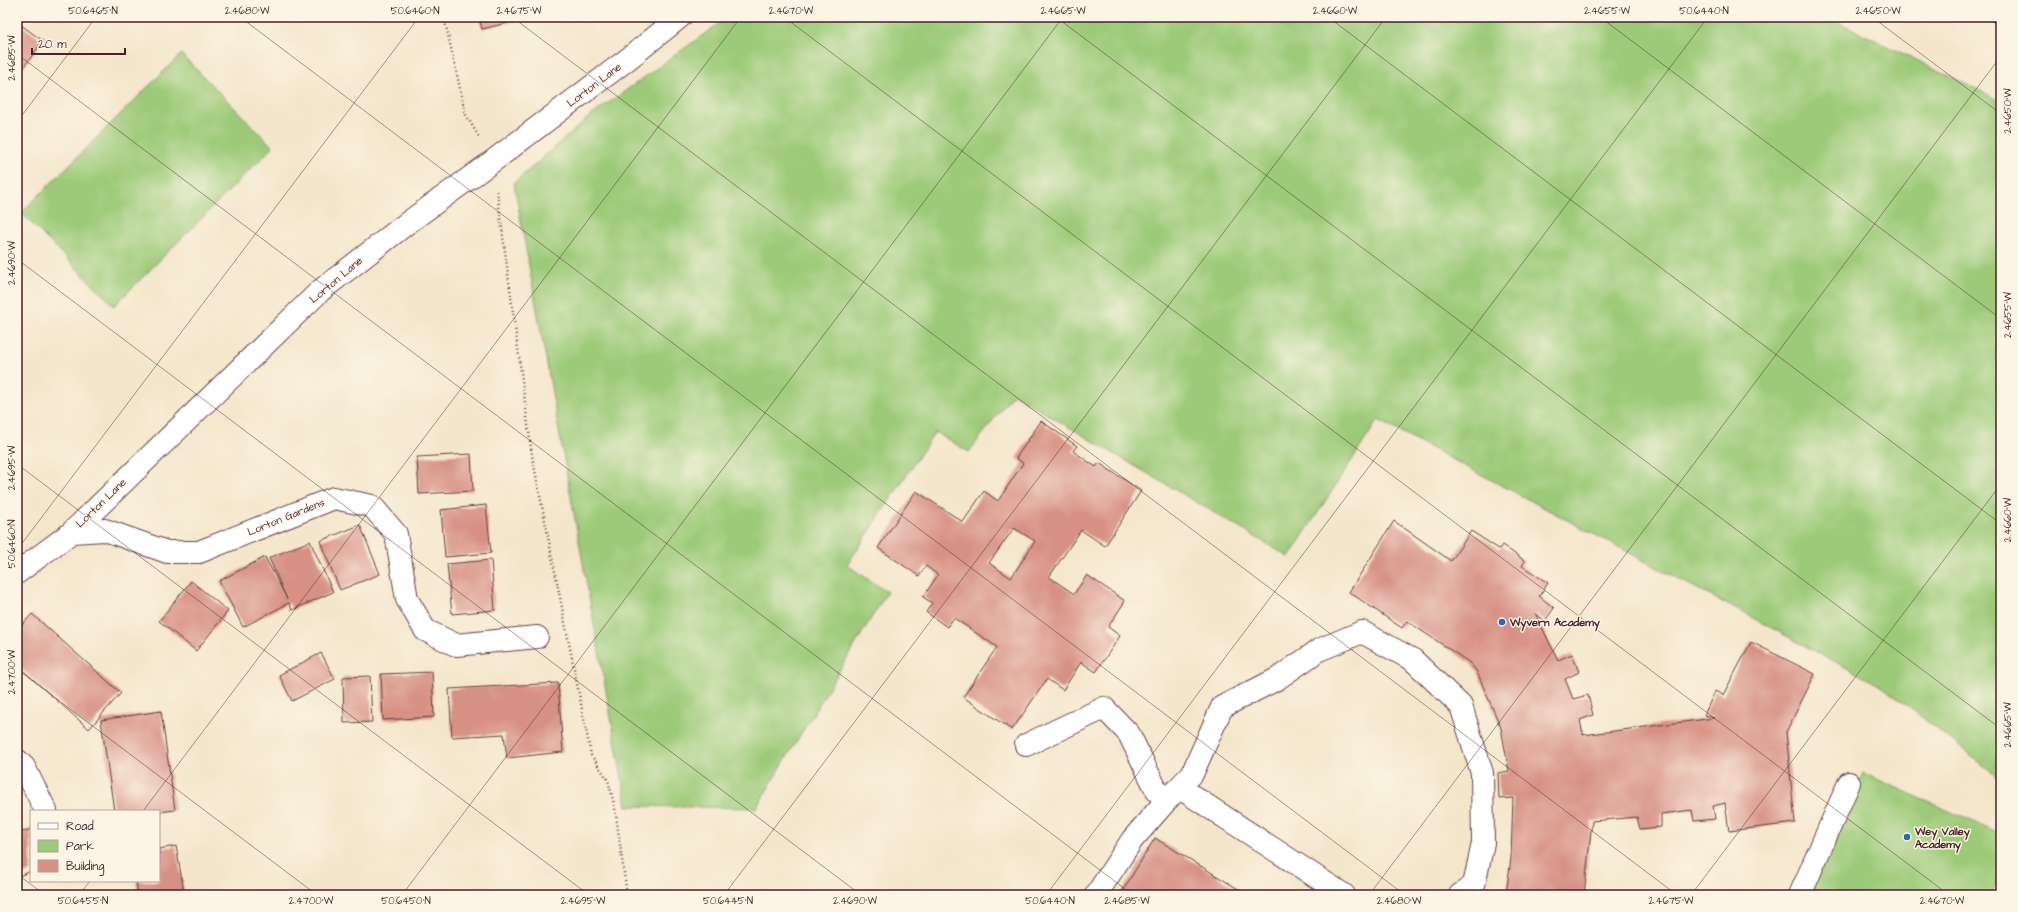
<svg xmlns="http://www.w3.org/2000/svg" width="2018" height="912" font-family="'Architects Daughter',sans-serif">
<rect width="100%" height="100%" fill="#fcf5e5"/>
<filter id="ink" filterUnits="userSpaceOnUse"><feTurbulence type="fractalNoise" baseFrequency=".025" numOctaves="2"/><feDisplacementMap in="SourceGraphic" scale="8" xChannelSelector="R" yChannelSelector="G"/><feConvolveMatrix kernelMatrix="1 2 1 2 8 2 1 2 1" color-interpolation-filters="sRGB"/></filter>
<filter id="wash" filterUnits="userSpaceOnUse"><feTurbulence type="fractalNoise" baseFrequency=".012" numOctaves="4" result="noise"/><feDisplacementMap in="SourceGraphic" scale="16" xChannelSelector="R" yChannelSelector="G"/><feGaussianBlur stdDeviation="0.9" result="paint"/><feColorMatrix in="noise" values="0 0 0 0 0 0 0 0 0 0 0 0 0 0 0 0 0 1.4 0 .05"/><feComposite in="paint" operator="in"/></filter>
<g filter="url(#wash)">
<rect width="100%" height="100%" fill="#f4e6cb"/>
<path fill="#9cca78" stroke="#737452" d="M728,17H1828L2001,101V779L1883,687L1378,420L1289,557L1013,394L969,452L935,432L847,565L887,592L756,808L627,806L514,183L589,117Z
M181,54L273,147L114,306L21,213Z
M1863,773L2001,834V874L1992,895H1809Z"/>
<g id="blocks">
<path fill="#d79184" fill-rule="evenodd" d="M479,17H518L519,20L482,29Z
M17,22L43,41L17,76Z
M1041,421L1077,446L1073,451L1096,467L1099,463L1141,491L1105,546L1081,530L1049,577L1074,594L1087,575L1125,601L1108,627L1120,636L1096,672L1081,662L1063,690L1047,679L1012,730L963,697L997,647L954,618L947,627L926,612L932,603L923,597L938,575L926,566L919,576L878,548L916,491L963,522L984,491L998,501L1023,463L1016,458ZM1014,528L1035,541L1011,578L989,563Z
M471,454L473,491L419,494L417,457Z
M486,505L491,553L445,557L441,510Z
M1394,521L1451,561L1471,531L1499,549L1502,545L1525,561L1522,566L1548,583L1539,596L1554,608L1545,621L1535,613L1558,660L1572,654L1579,672L1565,679L1573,699L1588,695L1593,715L1580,720L1583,735L1714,718L1704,715L1715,691L1723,695L1751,642L1815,674L1786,732L1795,823L1729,831L1725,803L1713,806L1715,819L1694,821L1692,810L1661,814V827L1640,829L1637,817L1592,821L1584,895H1506L1511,858L1513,798L1499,799L1498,773L1509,771L1501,728L1477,672L1470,663L1407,621L1402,628L1349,592Z
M360,525L380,574L340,590L320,541Z
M310,541L333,592L292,610L289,603L243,627L219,581L265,557L287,599L269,558Z
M491,560L495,610L452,614L447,564Z
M191,581L228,611L196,651L159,621Z
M32,614L121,693L89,729L17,665V631Z
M321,653L335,679L292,701L279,675Z
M432,672L434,717L383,720L381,674Z
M370,676L372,722L344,723L343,677Z
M558,683L563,752L507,758L504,734L452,737L449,689Z
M161,711L175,810L159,812L114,811L101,720Z
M31,829V871L17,877V834Z
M1155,838L1248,895H1120Z
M176,846L184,892L165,895H138L136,881H159V849Z"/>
</g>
</g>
<g filter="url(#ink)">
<use href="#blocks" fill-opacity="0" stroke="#643d43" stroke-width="1"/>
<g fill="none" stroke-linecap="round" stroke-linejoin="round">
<g stroke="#643d43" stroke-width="24">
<path id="minor" d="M72,532L105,530L167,552H199L334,498L372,506L396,534L407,599L425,630L456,645L537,637
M17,573L72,532L320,291L406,224L493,161L628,59L680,17
M1026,745L1104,708L1129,734L1157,791L1166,801L1132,840L1096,895
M17,760L24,767L46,811
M1180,788L1344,895
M1166,801L1192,774L1222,707L1277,679L1319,650L1362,632L1413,660L1461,706L1482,773L1483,843L1474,885L1460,895
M1800,895L1849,783"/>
</g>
<path stroke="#643d43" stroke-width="2.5" stroke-dasharray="1 3" stroke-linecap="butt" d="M444,17L466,115L479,137
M497,191L532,455L591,755L608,780L615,808L627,895"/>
<use href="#minor" stroke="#fff" stroke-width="22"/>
<path stroke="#4a1f2b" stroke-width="3" d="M1986,17L2001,24"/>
</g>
</g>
<path fill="none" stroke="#4a1f2b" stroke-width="1" stroke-opacity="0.45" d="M240,17L1405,895M512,17L1677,895M784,17L1949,895M1056,17L2001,729M1328,17L2001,524M1600,17L2001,319M1872,17L2001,114M17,54L1133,895M17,122L96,17M17,259L861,895M17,464L589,895M17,550L419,17M17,669L317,895M143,811L741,17M17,874L45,895M79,895L90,881M402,895L1063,17M724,895L1386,17M1046,895L1708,17M1369,895L2001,56M1691,895L2001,484"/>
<g fill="#1f6fb2" stroke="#fcf5e5" stroke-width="1.5">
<circle cx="1502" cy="622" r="4"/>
<circle cx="1907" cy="837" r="4"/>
</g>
<g text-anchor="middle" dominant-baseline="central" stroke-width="3" stroke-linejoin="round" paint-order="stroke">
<g font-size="11" fill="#4a1f2b" stroke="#fcf5e5">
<text transform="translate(594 85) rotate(-37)">Lorton Lane</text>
<text transform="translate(336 280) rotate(-40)">Lorton Lane</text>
<text transform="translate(101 503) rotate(-44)">Lorton Lane</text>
<text transform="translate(286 517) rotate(-22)">Lorton Gardens</text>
</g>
<g font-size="11" font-weight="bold" fill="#4a1f2b" stroke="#fcf5e5" text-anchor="start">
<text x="1510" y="622">Wyvern Academy</text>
<text x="1915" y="831">Wey Valley<tspan x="1915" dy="13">Academy</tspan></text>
</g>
</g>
<rect width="2018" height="912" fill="none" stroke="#fcf5e5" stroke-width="44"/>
<rect x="30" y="810" width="130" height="72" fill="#fcf5e5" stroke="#b59f9b"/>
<rect x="38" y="823" width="20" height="6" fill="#ffffff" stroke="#b59f9b"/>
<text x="66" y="830" font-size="12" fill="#4a1f2b">Road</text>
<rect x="38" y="840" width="20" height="12" fill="#9cca78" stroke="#b59f9b"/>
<text x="66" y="850" font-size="12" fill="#4a1f2b">Park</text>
<rect x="38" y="860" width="20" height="12" fill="#d79184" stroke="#b59f9b"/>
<text x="66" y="870" font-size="12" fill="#4a1f2b">Building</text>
<path d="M32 48v6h93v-6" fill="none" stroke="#4a1f2b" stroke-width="2"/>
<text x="38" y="48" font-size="12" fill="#4a1f2b" stroke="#fcf5e5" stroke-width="3" paint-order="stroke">20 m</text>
<rect x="22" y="22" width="1974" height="868" fill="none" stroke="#4a1f2b" stroke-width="1.5"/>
<g font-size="10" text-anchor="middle" fill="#4a1f2b">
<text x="93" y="14">50.6465°N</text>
<text x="247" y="14">2.4680°W</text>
<text x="415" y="14">50.6460°N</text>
<text x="519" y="14">2.4675°W</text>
<text x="791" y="14">2.4670°W</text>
<text x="1063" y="14">2.4665°W</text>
<text x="1335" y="14">2.4660°W</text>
<text x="1607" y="14">2.4655°W</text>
<text x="1704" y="14">50.6440°N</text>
<text x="1878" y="14">2.4650°W</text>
<text transform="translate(11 58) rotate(-90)" y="4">2.4685°W</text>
<text transform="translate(2007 111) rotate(-90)" y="4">2.4650°W</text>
<text transform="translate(11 263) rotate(-90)" y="4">2.4690°W</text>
<text transform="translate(2007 315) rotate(-90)" y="4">2.4655°W</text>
<text transform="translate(11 468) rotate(-90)" y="4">2.4695°W</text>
<text transform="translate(2007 520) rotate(-90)" y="4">2.4660°W</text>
<text transform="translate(11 544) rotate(-90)" y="4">50.6460°N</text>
<text transform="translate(11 672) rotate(-90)" y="4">2.4700°W</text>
<text transform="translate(2007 725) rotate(-90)" y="4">2.4665°W</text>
<text x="83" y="904">50.6455°N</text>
<text x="311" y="904">2.4700°W</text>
<text x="406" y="904">50.6450°N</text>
<text x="583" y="904">2.4695°W</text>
<text x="728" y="904">50.6445°N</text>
<text x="855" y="904">2.4690°W</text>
<text x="1050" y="904">50.6440°N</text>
<text x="1127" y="904">2.4685°W</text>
<text x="1399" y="904">2.4680°W</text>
<text x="1671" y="904">2.4675°W</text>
<text x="1942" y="904">2.4670°W</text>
</g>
</svg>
